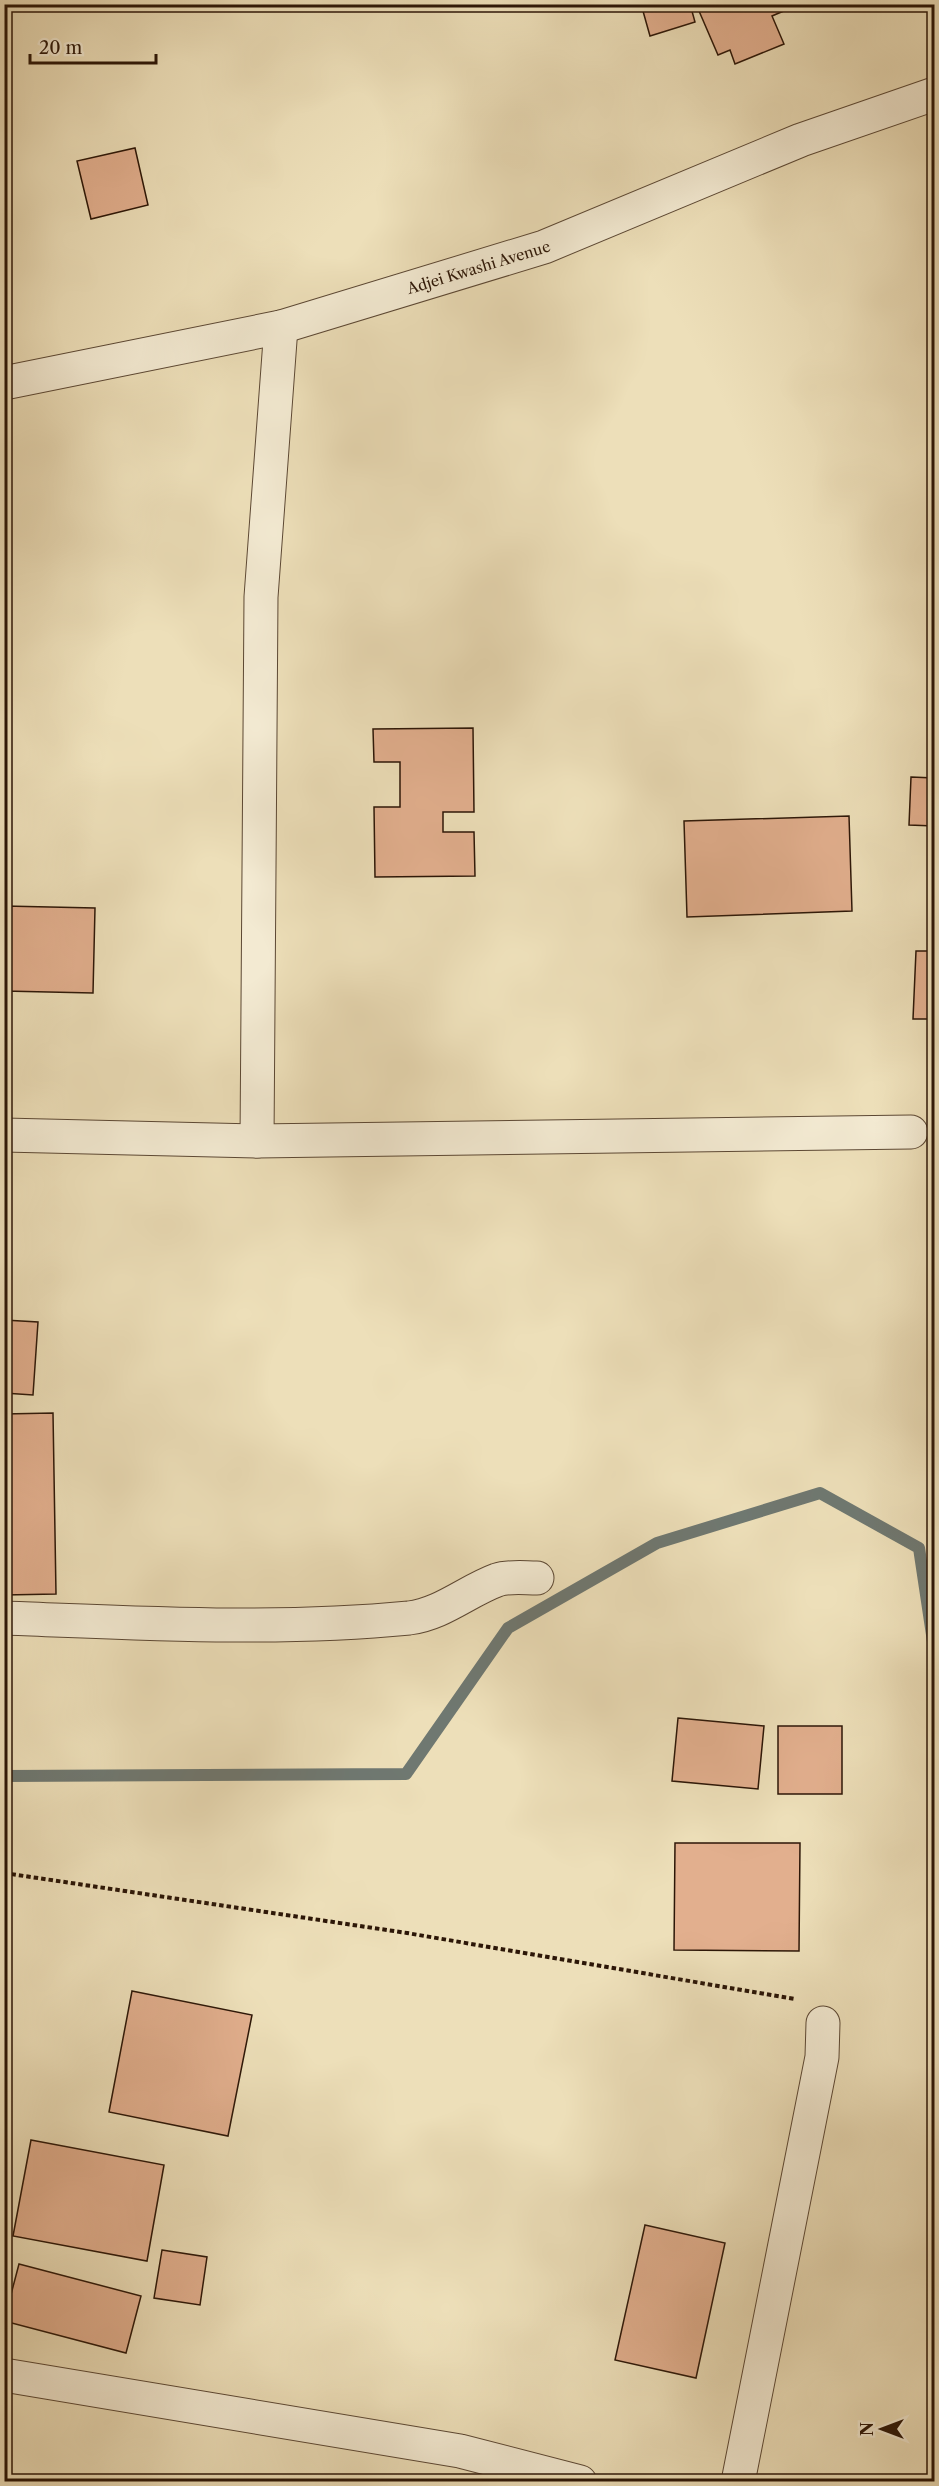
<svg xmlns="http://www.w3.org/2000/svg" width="939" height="2486" font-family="'Libre Caslon Text',serif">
<rect width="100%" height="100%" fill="#eddfb9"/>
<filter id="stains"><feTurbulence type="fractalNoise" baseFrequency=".00333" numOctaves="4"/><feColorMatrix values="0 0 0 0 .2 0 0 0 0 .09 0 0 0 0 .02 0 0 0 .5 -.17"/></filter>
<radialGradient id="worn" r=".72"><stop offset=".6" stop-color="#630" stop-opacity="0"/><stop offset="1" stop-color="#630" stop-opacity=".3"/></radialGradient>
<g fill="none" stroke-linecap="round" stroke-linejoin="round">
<path stroke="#6f7871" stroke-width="12" d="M4,1776L406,1774L508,1628L657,1543L820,1493L919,1548L934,1648"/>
</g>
<path fill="#e2af8e" stroke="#2c1607" stroke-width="1.5" d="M641,4H690L695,22L650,36Z
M696,4H798V5L772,16L784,44L735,64L730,50L718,55Z
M135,148L148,205L91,219L77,161Z
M473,728L474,812H443V832H474L475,876L375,877L374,807H400V762H374L373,729Z
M911,777L934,778V826L909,825Z
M849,816L852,911L687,917L684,821Z
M4,906L95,908L93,993L4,991Z
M916,951H934V1019H913Z
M4,1320L38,1322L33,1395L4,1393Z
M53,1413L56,1594L4,1595V1414Z
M678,1718L764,1726L758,1789L672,1781Z
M778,1726H842V1794H778Z
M675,1843H800L799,1951L674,1950Z
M132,1991L252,2015L228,2136L109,2112Z
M31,2140L164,2165L147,2261L13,2236Z
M645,2225L725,2243L696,2378L615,2360Z
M162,2250L207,2257L200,2305L154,2298Z
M19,2264L141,2296L126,2353L4,2321Z"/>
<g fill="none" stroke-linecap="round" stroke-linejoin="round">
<g stroke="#5c4834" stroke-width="35">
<g id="minor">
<path id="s1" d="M4,383L281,327L544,247L801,140L934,94"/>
<path d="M4,1135L257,1141L911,1132"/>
<path d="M257,1141L261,597L281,327"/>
<path d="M4,1618C139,1623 275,1631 409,1618C442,1614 467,1591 497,1580C509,1576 524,1578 537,1578"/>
<path d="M4,2375L460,2451L580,2482"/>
<path d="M738,2482L822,2057L823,2023"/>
</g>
</g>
<path stroke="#2c1607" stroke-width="4" stroke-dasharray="4.5 3" stroke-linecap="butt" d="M4,1873L407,1933L795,1999"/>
<use href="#minor" stroke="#f3ead2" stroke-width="33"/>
</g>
<g text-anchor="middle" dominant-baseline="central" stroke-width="6" stroke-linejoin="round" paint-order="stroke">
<g font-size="15" fill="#2c1607" stroke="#f3ead2">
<text stroke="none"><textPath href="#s1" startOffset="489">Adjei Kwashi Avenue</textPath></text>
</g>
</g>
<rect width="939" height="2486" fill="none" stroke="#eddfb9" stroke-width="24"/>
<rect x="6" y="6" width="927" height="2474" fill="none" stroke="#2c1607" stroke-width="3"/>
<rect x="12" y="12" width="915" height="2462" fill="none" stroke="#2c1607" stroke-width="1.5"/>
<g transform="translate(882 2429) rotate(270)" stroke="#f3ead2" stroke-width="4.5" paint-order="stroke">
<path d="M0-4.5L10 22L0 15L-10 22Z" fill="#2c1607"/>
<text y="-9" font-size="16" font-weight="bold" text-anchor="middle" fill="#2c1607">N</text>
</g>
<path d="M30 54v9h126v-9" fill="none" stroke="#2c1607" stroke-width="3"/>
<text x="39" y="54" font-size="18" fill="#2c1607" stroke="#f3ead2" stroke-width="4.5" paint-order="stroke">20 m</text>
<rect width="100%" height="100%" filter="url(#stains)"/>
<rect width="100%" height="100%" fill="url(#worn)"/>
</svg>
